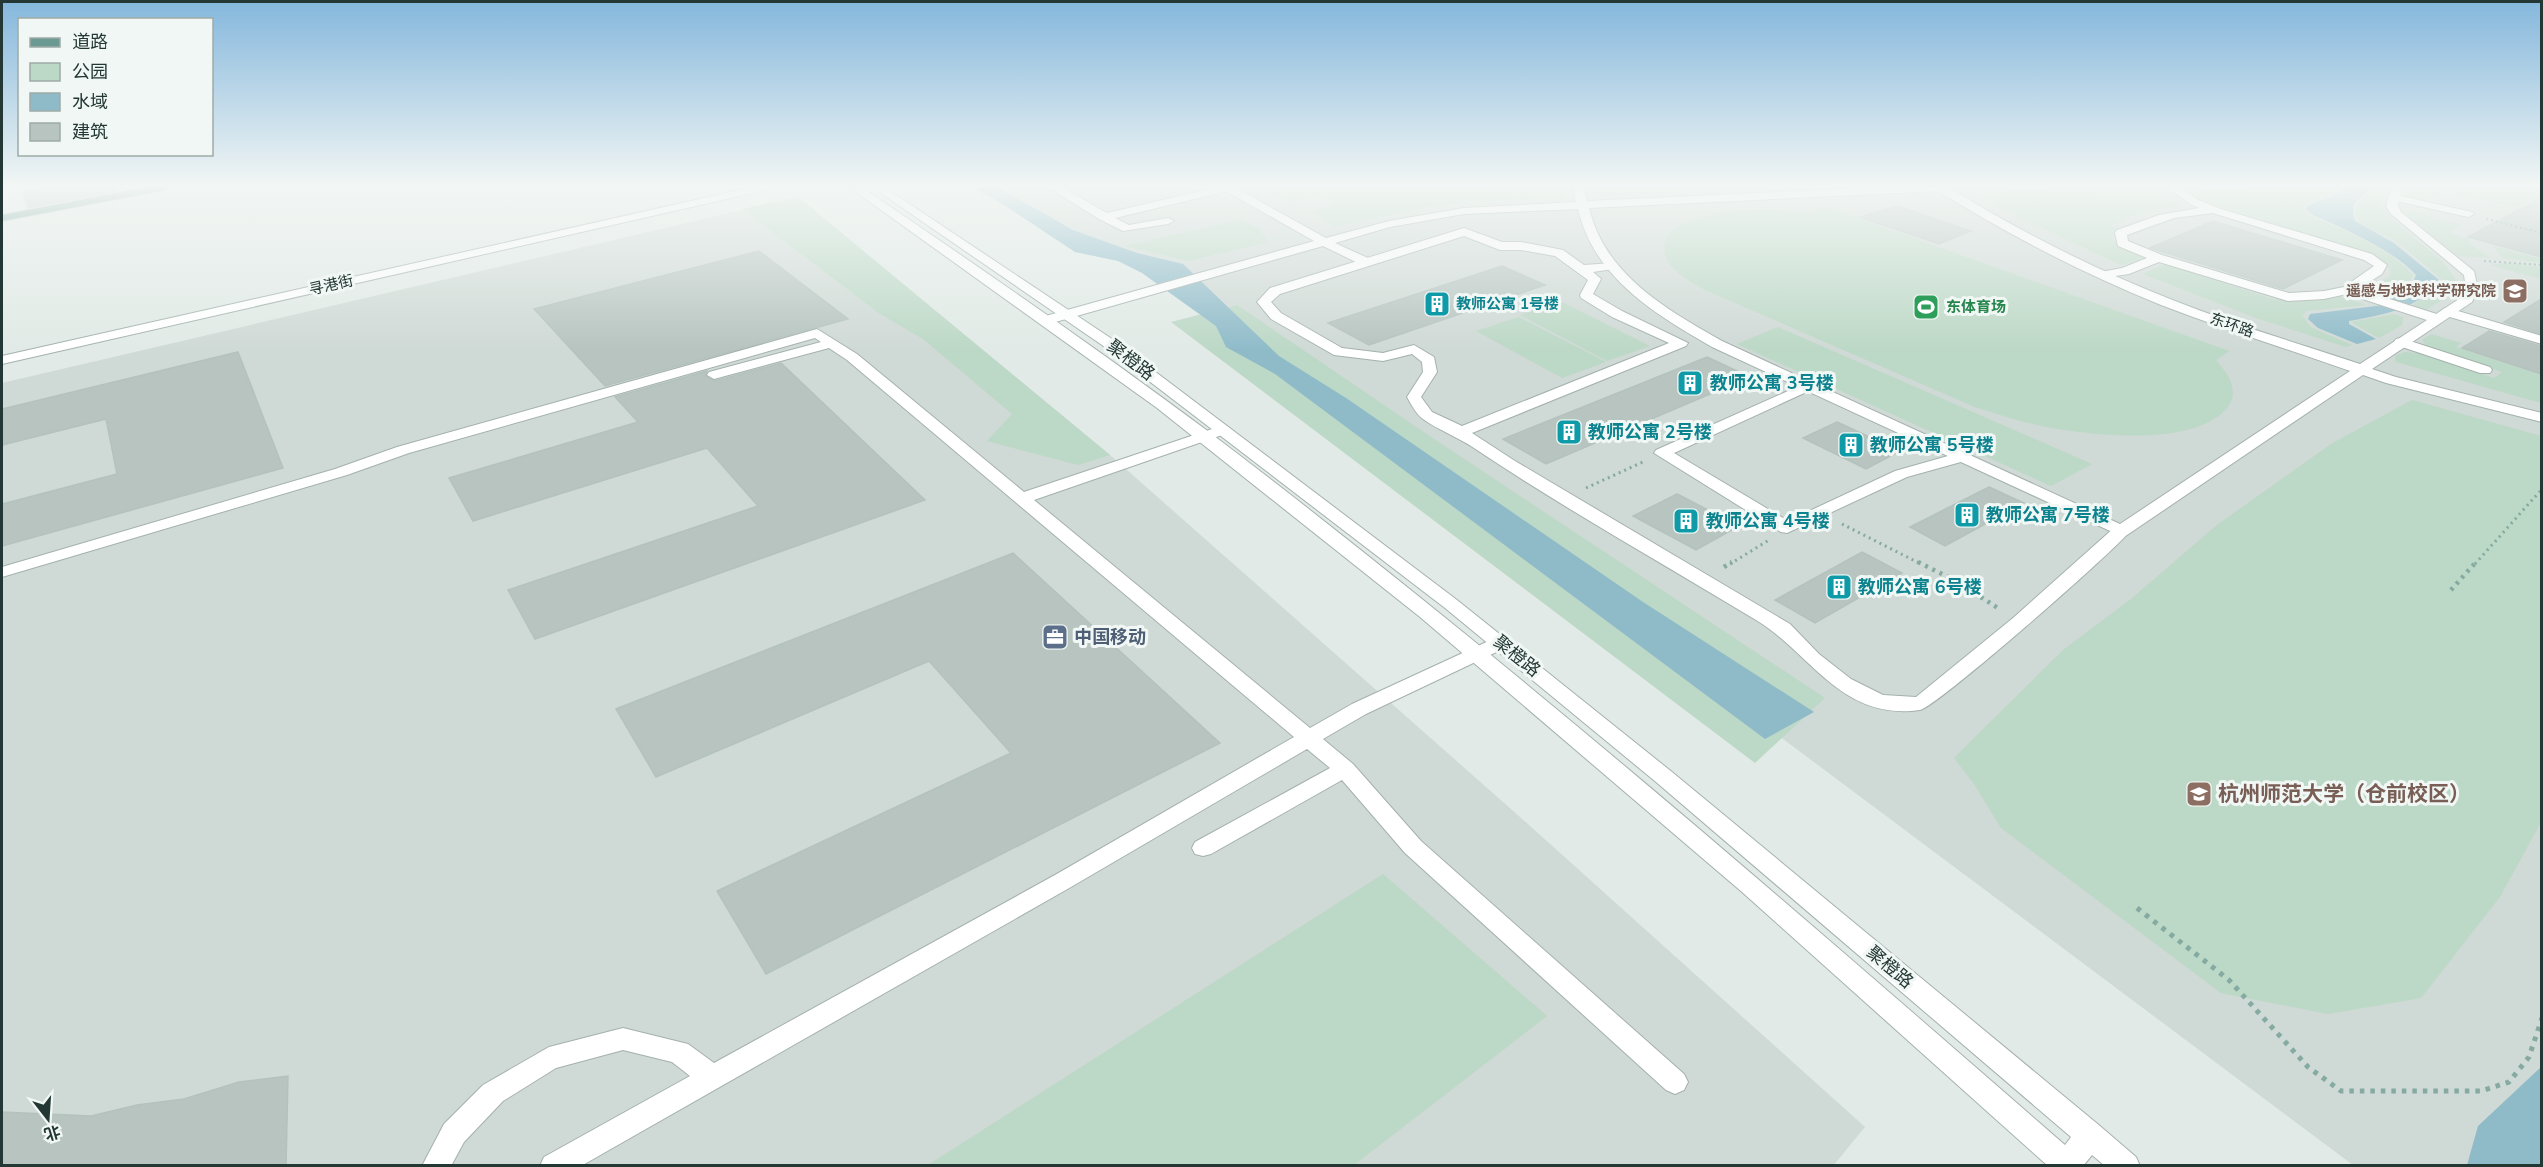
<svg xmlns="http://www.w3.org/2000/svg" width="2543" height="1167" font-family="'Nunito Sans','Noto Sans SC',sans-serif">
<rect width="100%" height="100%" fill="#e1eae6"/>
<path fill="#cfd9d5" d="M983,187H2541V1165H2353L1359,422L1210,303L1075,238Z
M798,197L1110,455L1520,817L1865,1127L1833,1166L2,1165V383Z"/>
<path fill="#bcd8c6" d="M1263,187H1502L1503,192H1566L1561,198L1467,202L1418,209L1334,227L1310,212L1334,204L1319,196L1290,203L1258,188Z
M1595,187H1737L1740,189L1603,196L1590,192Z
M2267,187H2341C2327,201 2316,199 2302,208L2307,214C2337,227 2393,250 2413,275L2410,282L2387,297L2368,291L2391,275L2388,265L2371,254L2213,207L2190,196L2193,192Z
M2372,187H2382L2384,192L2380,202C2397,235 2439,247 2456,281C2450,297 2440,302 2426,310L2411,306L2438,287L2442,280L2399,243L2363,225L2357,219L2356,210L2360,201L2373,189Z
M2407,187H2541V197L2515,208L2446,191L2425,201L2404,196L2409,193Z
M2003,191L2160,193L2182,207L2149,210L2110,225L2122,229L2112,236L2113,241L2144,258L2121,265L1998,207L1987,199L1992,194Z
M798,197L1110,455L1078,465L987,441L1012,414L923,339L880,314L742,209Z
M1824,206L2229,351L2216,360C2223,369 2230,376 2232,387C2234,395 2232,402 2227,408C2195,445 2107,436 2064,430C2033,426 2004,416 1975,407L1705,290C1689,281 1661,267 1665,244C1672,212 1748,209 1774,210C1786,210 1799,214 1811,212C1815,211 1820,208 1824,206Z
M2407,211L2462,225L2449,233L2469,239V243L2490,258L2459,256L2410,219Z
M1239,220L1258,227L1269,242L1188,261L1124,246Z
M2493,246L2541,259V263L2503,258Z
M2506,263L2541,267V279L2490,265Z
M2165,264L2273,299L2321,300L2341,297L2367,305L2307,311L2302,315L2311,327L2352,345L2346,347L2256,318L2143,274Z
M1562,302L1650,346L1607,361L1520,315Z
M1237,305L1431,437L1825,698L1755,763L1171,322Z
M2394,314L2403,317L2402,325L2379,338L2351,322Z
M1519,317L1606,362L1562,378L1476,331Z
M1778,327L2092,464L2051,486L1737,344Z
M2431,334L2461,343L2456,347L2541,375V403L2396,362L2395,356L2405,352L2418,353L2494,378L2502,372L2427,346L2422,340Z
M2412,400L2541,436V822L2500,897L2421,998L2328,1014L2221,993L2001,828L1974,784L1954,758L2063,650L2131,599L2217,525L2331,444Z
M1383,874L1547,1016L1354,1165H928Z"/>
<path fill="#8fbbc9" d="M972,187H997L1073,230L1137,253L1183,264L1279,356L1346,398L1643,602L1814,712L1765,739L1275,374L1226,347L1216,326L1142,273L1118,261L1075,252L1004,205Z
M2345,187H2370C2362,201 2348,199 2355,221L2394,243L2439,280C2419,310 2381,315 2349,321V324L2376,339L2357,344L2318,328L2308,319L2310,314L2384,305L2413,282L2416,275C2394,250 2342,228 2311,214L2305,208C2318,199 2330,201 2345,187Z
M2541,1067V1165H2467L2478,1126Z"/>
<path fill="#b7c4c0" stroke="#b4c2be" stroke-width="1.5" d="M54,187H118V191L28,208L23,192Z
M2541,198V257L2468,237Z
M1898,206L1971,231L1939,244L1859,217Z
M2213,221L2342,260L2283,289L2150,248Z
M759,251L848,319L605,386L534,309Z
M1502,266L1545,285L1369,345L1328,323Z
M2541,299V334L2504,322Z
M2489,331L2541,346V374L2462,348Z
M238,352L283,468L2,546V504L117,474L106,419L2,445V409Z
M1707,357L1750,377L1546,464L1503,439Z
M781,363L925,500L535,639L508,590L758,506L707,448L473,521L449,478L638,422L615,397L707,371L705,376L715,381Z
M1837,422L1900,451L1866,469L1803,438Z
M1989,487L2024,503L1945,546L1910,527Z
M1677,494L1739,526L1696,550L1633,516Z
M1862,552L1902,573L1815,623L1775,600Z
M1013,553L1220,743L766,974L717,891L1011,753L929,661L656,777L616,709Z
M288,1076L286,1166H2V1112L91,1116L137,1105L184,1099L239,1082Z"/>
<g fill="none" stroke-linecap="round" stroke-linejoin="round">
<g stroke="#a4b1ad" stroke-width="2">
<path id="service" d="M1048,187H1061L1107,213L1219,187H1237L1236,189L1115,218L1129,225L1168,218L1174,221L1168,224L1123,231L1099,219Z
M2168,187H2180L2198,200L2221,209L2372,254L2387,265L2382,274L2358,289L2443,316L2445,319L2438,323L2433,322L2347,294L2324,299L2288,301L2159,262L2129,274L2101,278L2099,275L2101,272L2122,268L2147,258L2118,246L2115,233L2117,230L2159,215L2199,208L2190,204ZM2213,213L2364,260L2374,266L2344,287L2324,291L2289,293L2162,255L2128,241L2127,235L2174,218Z
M2396,195L2472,212L2474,214L2468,217L2392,200L2390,198Z
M1464,228L1502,242H1521L1563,250L1584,265L1613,263L1615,266L1613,269L1593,272L1601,279L1593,294L1622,311L1688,343L1686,346L1472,433L1515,461L1790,624L1819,654L1851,679L1883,695L1916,697L2013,618L2115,527H2127L2130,531C2115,551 1936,707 1920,710C1841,721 1812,654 1756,620C1662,563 1565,509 1474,448C1458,437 1438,430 1423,419C1416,414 1411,404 1407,397L1423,372L1422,362L1412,354L1383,361L1334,355L1271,319L1257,302L1270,288ZM1464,236L1500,250H1521L1555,256L1588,280L1580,295L1581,298L1612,317L1669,343L1462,426L1432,412L1421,397L1437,372L1434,357L1414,345L1383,353L1342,348L1281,313L1271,302L1280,294Z
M2448,308L2542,336V344L2443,315L2441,312L2443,309Z
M817,329L857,354L1024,492L1218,427H1228L1231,430L1228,433L1034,500L1310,728L1352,704L1493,639H1507L1510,643L1507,647L1366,714L1323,739L1353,764L1421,841L1684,1074L1688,1082L1684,1090L1675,1094L1666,1090L1405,853L1342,780L1211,854L1203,856L1195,854L1192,848L1195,842L1330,768L1307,749L1071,887L581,1166H540L544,1157L690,1076L672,1062L623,1050L556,1068L503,1101L464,1142L451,1166H422L444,1124L483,1085L549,1047L623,1028L688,1044L714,1063L1055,875L1294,737L847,360L829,348L714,379L707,375L709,372L821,342L815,338L409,453L347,475L2,577V567L335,469L397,447Z
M2401,338L2490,367L2492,370L2490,373H2480L2396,345L2394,342L2396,339Z
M1808,382L1813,383L1815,386L1813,389L1674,453L1788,521L1895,471L1962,452L1970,457L1968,460L1907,477L1787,533L1781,532L1654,453L1656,450Z"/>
</g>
<g stroke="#a4b1ad" stroke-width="2">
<path id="minor" d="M753,187H771L766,190L2,364V356Z
M1223,187H1234L1326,238L1389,221L1464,208L1576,202L1573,187H1583L1587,201L1886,187H1952L1951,189C2021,232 2094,269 2170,299C2232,324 2297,343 2360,364L2462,297L2466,289L2464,275L2391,214L2386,206L2392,187H2402L2398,206L2401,212L2474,271L2478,289L2472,302L2372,369L2396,377L2542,413V422L2386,383L2363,375L2127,535L2121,536L1712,347C1655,314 1594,278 1578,209L1464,214L1390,227L1335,243L1370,259L1372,262L1370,265H1362L1323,246L1052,323H1042L1040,320L1042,317L1314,241L1224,190ZM1938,191C2009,235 2084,274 2161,305C2223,329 2288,349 2350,371L2120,524L1722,341C1666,309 1605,275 1589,208Z
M2197,187H2208L2202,190Z"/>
</g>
<g stroke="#a4b1ad" stroke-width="2">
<path id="tertiary" d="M849,187H861C978,266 1095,347 1209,432C1505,657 1785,901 2065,1145L2071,1137L1656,782L1445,608L1102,345L872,187H884L1112,339L1457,600L1672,772L2100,1126L2136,1157L2140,1166H2105L2092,1155L2083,1166H2048L1742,892L1420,617L1157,408Z"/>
</g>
<g stroke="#c1c7c6" stroke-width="2">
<path id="primary" d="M149,187H170L165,190L2,221V215Z"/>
</g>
<path stroke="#85aaa1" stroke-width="2" stroke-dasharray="2 3" stroke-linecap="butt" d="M2486,219L2542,233
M2484,261L2542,265"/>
<path stroke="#85aaa1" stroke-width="3" stroke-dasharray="2 4" stroke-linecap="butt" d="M1586,488L1645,461
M1842,524L1921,564
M1730,564L1769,540
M2475,564L2542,489"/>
<path stroke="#85aaa1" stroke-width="4.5" stroke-dasharray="3 5" stroke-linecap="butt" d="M1918,562L1956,581L2001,610
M1724,567L1732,562
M2451,590L2476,562"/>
<path stroke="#85aaa1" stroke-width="5" stroke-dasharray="4.5 6" stroke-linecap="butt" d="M2137,908L2229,980L2308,1067L2341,1091H2481L2509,1082L2529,1057L2542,1018"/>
<use href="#service" fill="#fff" fill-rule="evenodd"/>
<use href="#minor" fill="#fff" fill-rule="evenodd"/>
<use href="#tertiary" fill="#fff" fill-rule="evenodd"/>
<use href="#primary" fill="#6a9a92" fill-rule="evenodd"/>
</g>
<linearGradient id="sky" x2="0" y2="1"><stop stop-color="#84b7dc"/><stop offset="0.53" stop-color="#f2f6f4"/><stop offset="1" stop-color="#f2f6f4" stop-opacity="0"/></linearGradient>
<rect width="2543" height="350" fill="url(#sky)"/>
<defs>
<g id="university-square" transform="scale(1.35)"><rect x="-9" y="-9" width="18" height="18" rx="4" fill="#8d6e63" stroke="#f1f7f4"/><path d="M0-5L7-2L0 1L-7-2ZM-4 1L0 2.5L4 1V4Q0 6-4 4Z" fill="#fff"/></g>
<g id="building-square" transform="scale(1.35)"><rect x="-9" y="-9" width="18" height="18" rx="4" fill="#0f9aa8" stroke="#f1f7f4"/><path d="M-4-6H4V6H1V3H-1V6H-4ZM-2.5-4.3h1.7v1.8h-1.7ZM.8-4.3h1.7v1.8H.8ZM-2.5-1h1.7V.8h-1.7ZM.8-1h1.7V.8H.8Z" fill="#fff"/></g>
<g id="stadium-square" transform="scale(1.35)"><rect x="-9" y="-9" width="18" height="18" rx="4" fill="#2e9e5b" stroke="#f1f7f4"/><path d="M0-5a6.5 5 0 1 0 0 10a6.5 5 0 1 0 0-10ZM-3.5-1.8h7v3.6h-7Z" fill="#fff"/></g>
<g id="office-square" transform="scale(1.35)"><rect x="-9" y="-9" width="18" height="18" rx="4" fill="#5c6f8a" stroke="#f1f7f4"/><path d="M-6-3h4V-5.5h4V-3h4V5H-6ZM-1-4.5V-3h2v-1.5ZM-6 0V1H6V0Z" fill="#fff"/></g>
</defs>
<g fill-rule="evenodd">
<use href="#university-square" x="2515" y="291"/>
<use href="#building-square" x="1437" y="304"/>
<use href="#stadium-square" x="1926" y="307"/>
<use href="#building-square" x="1690" y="383"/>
<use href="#building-square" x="1569" y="432"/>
<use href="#building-square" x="1851" y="445"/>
<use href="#building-square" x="1967" y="515"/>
<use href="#building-square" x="1686" y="521"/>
<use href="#building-square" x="1839" y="587"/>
<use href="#office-square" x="1055" y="637"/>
<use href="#university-square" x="2199" y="794"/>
</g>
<g text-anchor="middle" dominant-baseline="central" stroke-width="6" stroke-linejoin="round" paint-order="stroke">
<g font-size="15" fill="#233834" stroke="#f1f7f4">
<text transform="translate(331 285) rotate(-13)">寻港街</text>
<text transform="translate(2232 325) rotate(19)">东环路</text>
</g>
<g font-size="15" font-weight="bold" fill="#785e54" stroke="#f1f7f4" text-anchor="end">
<text x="2496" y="291">遥感与地球科学研究院</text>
</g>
<g font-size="15" font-weight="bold" fill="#0d838f" stroke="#f1f7f4" text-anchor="start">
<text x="1456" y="304">教师公寓 1号楼</text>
</g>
<g font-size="15" font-weight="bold" fill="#27864d" stroke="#f1f7f4" text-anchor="start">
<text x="1946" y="307">东体育场</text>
</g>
<g font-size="18" fill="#233834" stroke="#f1f7f4">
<text transform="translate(1131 360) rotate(37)">聚橙路</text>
<text transform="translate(1517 656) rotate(39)">聚橙路</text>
<text transform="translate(1890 967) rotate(40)">聚橙路</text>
</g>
<g font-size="18" font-weight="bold" fill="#0d838f" stroke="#f1f7f4" text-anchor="start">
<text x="1710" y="383">教师公寓 3号楼</text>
<text x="1588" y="432">教师公寓 2号楼</text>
<text x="1870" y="445">教师公寓 5号楼</text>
<text x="1986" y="515">教师公寓 7号楼</text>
<text x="1706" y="521">教师公寓 4号楼</text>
<text x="1858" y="587">教师公寓 6号楼</text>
</g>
<g font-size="18" font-weight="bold" fill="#4e5e75" stroke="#f1f7f4" text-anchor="start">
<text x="1074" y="637">中国移动</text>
</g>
<g font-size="21" font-weight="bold" fill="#785e54" stroke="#f1f7f4" text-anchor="start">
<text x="2218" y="794">杭州师范大学（仓前校区）</text>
</g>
</g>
<rect width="2543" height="1167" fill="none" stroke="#233834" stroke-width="6"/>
<rect x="18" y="18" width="195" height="138" fill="#f1f7f4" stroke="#9faba7" stroke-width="1.5"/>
<rect x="30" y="38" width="30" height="9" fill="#6a9a92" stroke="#9faba7" stroke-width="1.5"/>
<text x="72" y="48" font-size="18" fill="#233834">道路</text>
<rect x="30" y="63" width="30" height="18" fill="#bcd8c6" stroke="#9faba7" stroke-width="1.5"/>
<text x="72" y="78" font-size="18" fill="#233834">公园</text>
<rect x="30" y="93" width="30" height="18" fill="#8fbbc9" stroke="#9faba7" stroke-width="1.5"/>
<text x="72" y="108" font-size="18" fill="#233834">水域</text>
<rect x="30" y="123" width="30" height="18" fill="#b7c4c0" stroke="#9faba7" stroke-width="1.5"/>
<text x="72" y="138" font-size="18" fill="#233834">建筑</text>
<g transform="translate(48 1119) rotate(163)" stroke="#f1f7f4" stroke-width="4.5" paint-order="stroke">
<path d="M0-4.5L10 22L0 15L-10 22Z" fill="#233834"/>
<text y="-9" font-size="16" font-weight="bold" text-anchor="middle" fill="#233834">北</text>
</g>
</svg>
